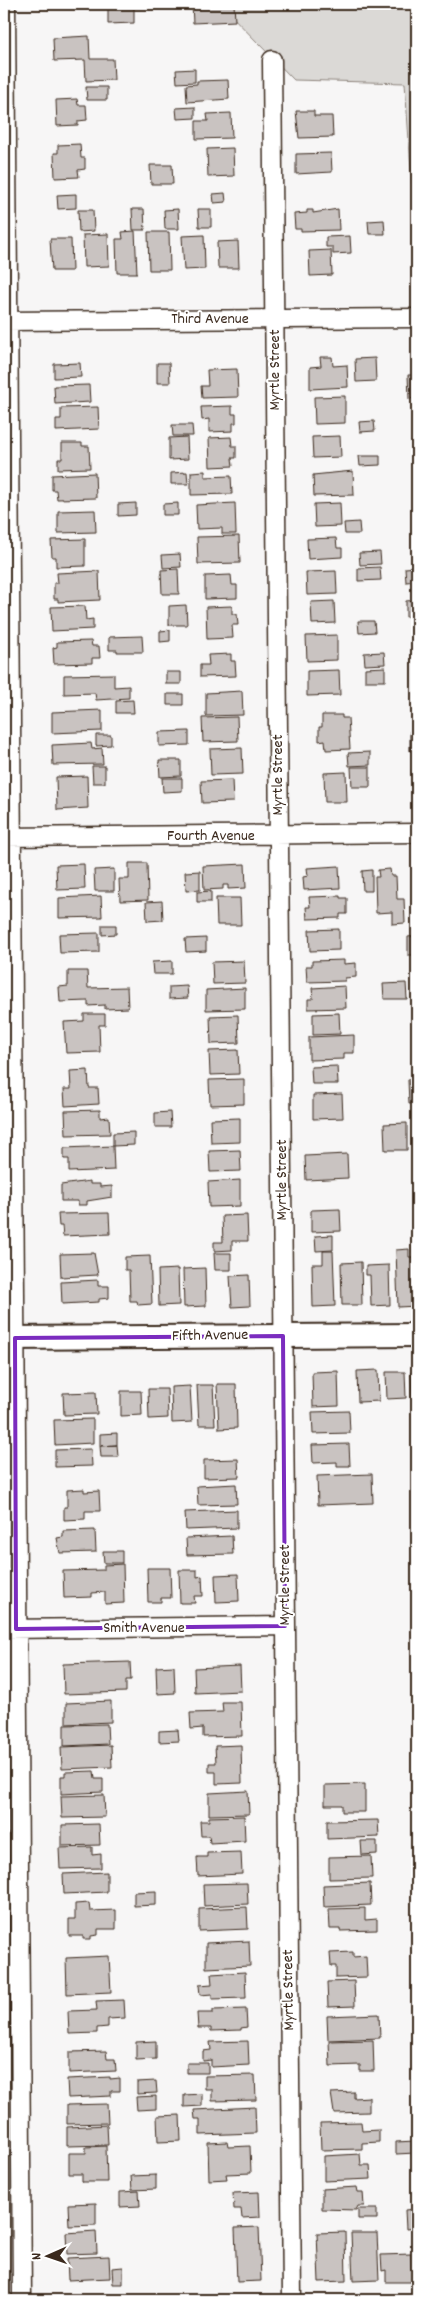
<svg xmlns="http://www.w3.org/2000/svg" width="421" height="2304" font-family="Dekko,sans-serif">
<rect width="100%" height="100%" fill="#f7f6f6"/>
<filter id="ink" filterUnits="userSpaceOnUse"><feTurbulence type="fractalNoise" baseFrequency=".02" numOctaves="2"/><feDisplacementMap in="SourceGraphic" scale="10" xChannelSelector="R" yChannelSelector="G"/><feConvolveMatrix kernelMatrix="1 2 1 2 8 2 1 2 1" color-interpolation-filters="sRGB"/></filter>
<g filter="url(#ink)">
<path fill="#dbd9d6" stroke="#8b827a" d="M187,4H417V186L412,184L405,83L294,80L224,8Z"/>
<path fill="#c9c3c1" stroke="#3b2a1e" d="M108,4H134V23L108,24Z
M192,4H234L235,21L193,23Z
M89,36L90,59H113L114,80L86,81L85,60L54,61L53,38Z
M195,69V82L177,83L176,70Z
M228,80L229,99L187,102L186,85L197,84V81Z
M86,87H107V100H87Z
M77,99L78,105H86L87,120L78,121V125L57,126L56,100Z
M195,107V118L177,119L176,108Z
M296,111H314V116H332L333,137L299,138Z
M231,113L232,138L196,139V121H208L207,114Z
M80,144L81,158H85V169L78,170L79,177L55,178L54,153H58V145Z
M233,148L234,176L208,177L207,149Z
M331,153L332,172L296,174V154Z
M150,165H172L173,184H151Z
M225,193L226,202L214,203L213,194Z
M76,194V208L58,209L57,195Z
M132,209H144L145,230H133Z
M178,209L179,229H165L164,210Z
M198,209H211V227H199Z
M338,209L339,230L301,231V229H295L294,214L307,213V210H313V213Z
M78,210H93L94,231L79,232Z
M384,220L385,234H369L368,221Z
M135,231L137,273H117L116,239H123L122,232Z
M148,232H169L170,270H149Z
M108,234L109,266L84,267L83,235Z
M204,235L205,269L184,270L182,236Z
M350,236L351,253L333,254V247H326V237Z
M50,239H71L72,271H52Z
M238,241L239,268H218L217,242Z
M331,250L332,275L310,276L309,251Z
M320,357H332L333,366L347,365L348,387L310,389V367L321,366Z
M375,358L376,381L356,382L355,359Z
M80,363L81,377L54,378V364Z
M157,363H169L170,383H157Z
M237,369L238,397L202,398L201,386H208L207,370Z
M408,375H417V398L409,399Z
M89,385L90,402L55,404L54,386Z
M345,396V423L315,424L314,397Z
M232,406V414H236V423H233V431L209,432V419L202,420L201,407Z
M98,407L99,429L56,431V419H61V408Z
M374,421L375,431L360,432L359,422Z
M172,425H192L193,436H173Z
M340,436L341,457L313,458L312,437Z
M187,437L188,459L169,460V438Z
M231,437L232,446H236V458H232L233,466L210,467L209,438Z
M62,443H82V446H89L90,468L58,469V459H62Z
M359,456H380V465L360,466Z
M205,471V477L231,476L232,494L191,495V472Z
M353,471L354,495L314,496L313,475Z
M187,472L188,484H171V473Z
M95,473L96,498L57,499L56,490H52V475Z
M136,503V515L118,516V504Z
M178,503V515H163V504Z
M235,503L236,534H222V528L197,529L196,505Z
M340,503L341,526L315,527L314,504Z
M95,510L96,532L58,533V511Z
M359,522L360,534H345L344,523Z
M239,536L240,563L198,564L197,537Z
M336,538L337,548H342V557L308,559L307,539Z
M85,539V566L56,567V557H52L51,540Z
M380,552L381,564L360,565L359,553Z
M180,554L181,567L163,568L162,555Z
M380,567L381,580L358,581V568Z
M417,567V581L406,582L405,568Z
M178,569L179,594H162L161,570Z
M99,571L100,600L58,602V599H54V583H58L57,573Z
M336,571L337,594L307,595L306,572Z
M231,575L232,585H237V598L205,599V576Z
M417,600V616L406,617V601Z
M334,601L335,623L312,624L311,602Z
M186,605L187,625H169V606Z
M85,606L86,620L93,619V629L52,631L51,607Z
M232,606V614H237L238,625H232L233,638L207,639L206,607Z
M358,621H374L375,632L359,633Z
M170,630V641L160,642V631Z
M337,635V660L307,661L306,636Z
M142,636L143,652H117V650H109V637Z
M91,641L92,646H99L100,658H92V663L54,664L53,648L57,647V642Z
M384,652L385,664L365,665L364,653Z
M231,654V661H235L236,676L200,677V665H209L208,655Z
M385,667V681H365V668Z
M339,670L340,695L307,696V671Z
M166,672H181V684H166Z
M114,674V687L129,686V698L96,700L95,693L64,694V675Z
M242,691L243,715L206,716V693Z
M167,694H183V705H167Z
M133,700L134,713H116V701Z
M102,710V731L52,733V712Z
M322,715H342V718H348L350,749L326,750L325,740L319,741V727H322Z
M237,717L238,741L203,742L202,718Z
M189,731V745L159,746V732Z
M410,731H417V751H410Z
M96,735H111V745L96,746Z
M91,743L92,749L102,748L103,764L53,765L52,745Z
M242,748L243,774L211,775L210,749Z
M370,752V765L349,766L348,753Z
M159,760H181V776L160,777Z
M92,766H105V783H93Z
M351,767H370V787H352Z
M412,769H417V795H413Z
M346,772L347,802H325L324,773Z
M87,776L88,808L57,810L56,777Z
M162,778H182V791L163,792Z
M232,780L233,802L202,803L201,781Z
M129,863H147L148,900L120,901L119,879H129Z
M84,864L85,889L57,890L56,865Z
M245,864L246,888L228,889V885H223V889L204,890L203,866Z
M339,866L340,888L304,890L303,877L308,876L307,868Z
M114,869V891H95L94,870Z
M390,869L391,876H396L397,899H404L405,923L392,924V912L376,913L375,877H379L378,870Z
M372,870V891H363L362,871Z
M200,871V890L186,891L185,872Z
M413,881H417V912H414Z
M211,891V902H197V892Z
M101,896L102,917L59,918V898Z
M340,896V898H347V914H340V918L307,919L306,907H310L309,897Z
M216,898H240L241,925H217Z
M162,901L163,920L147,921L146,902Z
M102,925H116V934L102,935Z
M339,929V950L310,951L309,930Z
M99,933V952L60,953L59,934Z
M417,936V955H408V937Z
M206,938V951L186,952L185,939Z
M344,960V964L356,963V977L345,978V981L307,982L306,966H312V961Z
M172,961V974H153L152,962Z
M244,961L245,983L213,984L212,962Z
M68,971H87L88,988L127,987L128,1008L105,1009V1005L88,1006V1001L60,1002L59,987L68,986Z
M406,983L407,999H384L383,984Z
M187,986L188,998L169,999V987Z
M345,986L346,1008L308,1009V999H313L312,988Z
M245,988V1009L206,1010V990Z
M339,1013L340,1034L313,1035V1014Z
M84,1014H105V1025H99L100,1052L66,1053L64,1022L84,1021Z
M238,1015L239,1043L211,1044L210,1016Z
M354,1035V1053H344V1059L309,1060V1037Z
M238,1050L239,1074L210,1075L209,1051Z
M337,1066L338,1084H312L311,1067Z
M88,1070L89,1088H98L99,1104L65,1106L64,1089H71L70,1071Z
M244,1079V1104L210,1105L209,1080Z
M417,1079V1103L409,1104L408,1080Z
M342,1094L343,1118L313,1119V1095Z
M100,1110V1118L109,1117L110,1134L66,1135L65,1111Z
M170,1112L171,1127H155V1113Z
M240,1118V1142L211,1143L210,1119Z
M407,1123V1150H385L384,1124Z
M134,1132V1145L113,1146V1133Z
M113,1146L114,1170L69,1172V1159H64V1148Z
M240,1150L241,1171L210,1172L209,1151Z
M347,1154L348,1178L306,1180L305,1156Z
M240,1180V1206L209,1207L208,1182Z
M90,1181V1184H100V1187L112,1186V1197L87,1201V1205H78V1201H61V1185Z
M340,1209L341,1231L311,1232V1210Z
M109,1213L110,1234L63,1236L62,1226H59L58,1214Z
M247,1215L248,1241H232V1250L214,1251V1242H223L222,1216Z
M412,1232H417V1252L413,1253Z
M333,1235V1250L316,1251L315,1236Z
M409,1249V1257H415L417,1306L398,1307L396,1250Z
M323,1251H333L335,1306L313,1307L312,1264H323Z
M94,1253L98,1275L61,1277L60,1254Z
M214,1253H231V1270H215Z
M150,1256L152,1304L138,1305L137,1301H130L129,1270H125V1257Z
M361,1262L362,1305H342L341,1263Z
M389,1265L390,1305L371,1306L370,1275H366V1266Z
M205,1268L206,1306L184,1307L183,1269Z
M178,1269L179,1305L159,1306L158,1270Z
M249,1275L250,1306L232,1307L230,1276Z
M98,1280V1286H109V1298L99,1299V1302L62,1304L61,1282Z
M378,1370L379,1401L358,1402L357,1371Z
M338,1371L339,1406L313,1407L312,1372Z
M386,1372H405L406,1398L387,1399Z
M411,1372H417V1399H412Z
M217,1384H236L237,1428L219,1429Z
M197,1385H213L215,1425H199Z
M190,1386L192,1422L172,1423L171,1387Z
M148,1389H167L168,1418L149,1419Z
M121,1391H141L142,1415L121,1416Z
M96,1392L97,1414L64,1415L63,1393Z
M349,1411L350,1433L313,1434L312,1412Z
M93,1419V1443L55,1445L54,1420Z
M117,1433V1445L100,1446V1434Z
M349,1444L350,1466H337V1462L313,1463L312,1445Z
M117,1445L118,1457H101L100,1446Z
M91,1449L92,1466L55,1467V1450Z
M238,1459L239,1477L204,1478V1460Z
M372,1474L373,1503L318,1505L317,1476Z
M236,1484L237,1504L198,1505L197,1486Z
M84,1489V1492L99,1491L100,1511H85V1519L64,1520V1507H67V1490Z
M237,1510V1528L186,1530L185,1512Z
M95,1530L96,1552L60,1553L57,1538L63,1537V1531Z
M232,1536L233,1554L187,1555L186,1538Z
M103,1551H122V1563H104Z
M123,1564L124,1603L105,1604V1592L92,1593V1597L64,1598L63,1571L104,1570V1565Z
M147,1568H170L171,1598H161V1602H148Z
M179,1570H197V1577L202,1576L203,1596H194L195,1603H180Z
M238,1574L239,1601L216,1602L215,1575Z
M130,1662L131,1680H126V1692L64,1694L63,1664Z
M174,1666L175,1693L157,1694L156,1667Z
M240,1666L241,1691L195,1693L194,1668Z
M111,1701V1722L66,1724V1703Z
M222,1702H241L242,1736L203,1737V1728L191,1729L190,1713L223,1712Z
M107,1724L108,1744L64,1746V1725Z
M178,1730L179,1741L159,1742V1731Z
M111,1745L112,1767L62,1769L61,1747Z
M241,1745L242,1783L216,1784V1772H209V1763H216L215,1746Z
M94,1771L95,1779H103V1792L61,1794V1776H65V1772Z
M365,1784V1812H342V1805H325V1785Z
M248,1791L249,1814L209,1815V1793Z
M104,1795L105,1817L62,1818L61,1796Z
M244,1816L245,1841L210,1843L209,1836H201L200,1821H209V1817Z
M378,1820L379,1837L327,1839V1821Z
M99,1824L100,1845L62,1846V1825Z
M361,1841H377V1854L362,1855Z
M92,1847V1855L101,1854V1868L60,1869L59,1848Z
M241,1852L242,1874L198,1876L197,1857H207V1853Z
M371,1856L372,1878L329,1879V1857Z
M107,1872V1892L64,1894L63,1874Z
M247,1883L248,1904L204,1906L203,1884Z
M370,1883L371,1905L324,1907L323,1885Z
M156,1891V1905L134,1906V1892Z
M89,1903L90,1911L116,1910V1929H98V1935L91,1936V1939H83V1936H69V1919H75V1904Z
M247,1907L248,1929L199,1931V1909Z
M365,1908V1920L377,1919V1930L340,1931V1929H330L329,1909Z
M249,1941L250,1966L206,1968V1943Z
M353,1952V1957L366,1956L367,1977L336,1978V1966H331L330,1953Z
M109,1956L111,1992L67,1994L66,1958Z
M245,1972L246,1998L212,1999V1994L200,1995L199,1985L212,1984L211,1974Z
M354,1981L355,2006L328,2007L327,1982Z
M124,2000L125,2018L108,2019V2027L97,2028V2033L69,2034L68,2011L97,2010L96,2001Z
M246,2009L247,2027L241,2028V2030L211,2031V2028H198L197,2013H213V2010Z
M379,2014L380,2038L328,2040L327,2016Z
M373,2040L374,2071H360V2065L330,2066L329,2041Z
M156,2041V2059L136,2060V2042Z
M248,2041L249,2065L211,2067V2060L203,2061V2051L211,2050L210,2042Z
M106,2051L107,2059H115L116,2071L69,2073V2052Z
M187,2063H208V2073H187Z
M255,2075L256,2100L212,2101V2089H205V2076Z
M110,2077V2079L120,2078V2091H111V2096L68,2098L67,2079Z
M156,2081L157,2093L137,2094V2082Z
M354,2092V2098L369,2097V2112L334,2113L331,2093Z
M202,2094V2106L184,2107V2095Z
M156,2096V2109L137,2110L136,2097Z
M107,2104L108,2123L67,2124V2105Z
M255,2107L256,2133L200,2135V2119H195L194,2110Z
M180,2115L181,2141L158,2142L157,2116Z
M361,2122L362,2131L379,2130V2142L362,2143V2149L321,2150L320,2123Z
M107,2125L108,2145L67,2146V2127Z
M415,2141L416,2153L396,2154V2142Z
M227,2142L228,2147L250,2146L251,2173L226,2174L227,2179L209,2180L208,2143Z
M106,2146L107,2182H82V2174H69V2153H86V2147Z
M360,2154L361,2165H370L371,2179L324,2181V2156Z
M156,2175V2189L132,2190L131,2176Z
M357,2187L358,2192H363L364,2206H358L356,2210L322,2209V2189Z
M139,2191L140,2206L120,2207V2192Z
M259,2192L260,2217L242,2218L241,2209H234L233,2193Z
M96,2203V2225L69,2226L68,2204Z
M358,2209H377V2219H358Z
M415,2209V2228L406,2229L405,2210Z
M259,2227L261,2281L237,2282L235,2228Z
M96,2231L97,2253L67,2254L66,2233Z
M345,2232L346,2281L319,2282L317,2233Z
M351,2233H377L379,2280L353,2281Z
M411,2254L412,2282H386V2270L382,2271L381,2255Z
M109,2256L110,2278L68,2280L67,2258Z
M123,2267V2284H113L112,2268Z"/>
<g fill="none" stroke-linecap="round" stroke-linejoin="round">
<g stroke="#3b2a1e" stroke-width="21">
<path id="minor" d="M6,4L22,2300
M272,60L292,2300
M4,321L417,318
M4,837L417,833
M4,1629L285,1626"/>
</g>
<g stroke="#3b2a1e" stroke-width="26">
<path id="tertiary" d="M4,1338L417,1335"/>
</g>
<use href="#minor" stroke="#fff" stroke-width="18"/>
<use href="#tertiary" stroke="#fff" stroke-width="22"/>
</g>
</g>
<path fill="none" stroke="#7b2cbf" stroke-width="4" stroke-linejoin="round" d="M283,1336L285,1626L16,1629L15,1338Z"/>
<g text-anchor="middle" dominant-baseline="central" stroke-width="4" stroke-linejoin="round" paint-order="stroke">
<g font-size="16" fill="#3b2a1e" stroke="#fff">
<text x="210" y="319">Third Avenue</text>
<text transform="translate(275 370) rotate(-90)">Myrtle Street</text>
<text transform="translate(278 775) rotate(-90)">Myrtle Street</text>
<text x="211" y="836">Fourth Avenue</text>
<text transform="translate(282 1180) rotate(-90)">Myrtle Street</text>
<text transform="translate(210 1336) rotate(-1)">Fifth Avenue</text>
<text transform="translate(285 1585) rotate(-90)">Myrtle Street</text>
<text x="144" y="1628">Smith Avenue</text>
<text transform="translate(289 1990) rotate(-91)">Myrtle Street</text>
</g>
</g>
<rect width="421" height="2304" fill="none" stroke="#fff" stroke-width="20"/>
<rect x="10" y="10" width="401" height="2284" fill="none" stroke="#3b2a1e" stroke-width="2" filter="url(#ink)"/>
<g transform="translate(48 2256) rotate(268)" stroke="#ffffff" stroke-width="4" paint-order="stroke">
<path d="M0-4L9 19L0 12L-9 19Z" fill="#3b2a1e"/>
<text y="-8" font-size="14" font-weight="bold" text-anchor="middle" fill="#3b2a1e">N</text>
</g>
</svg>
